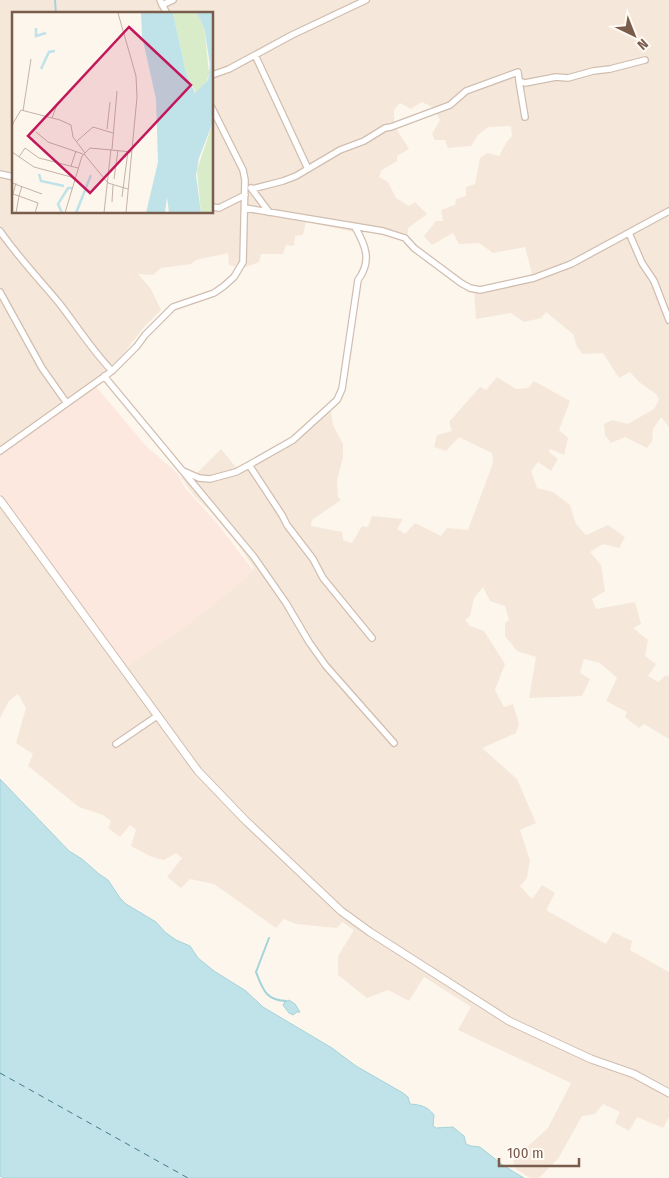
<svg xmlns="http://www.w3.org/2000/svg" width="669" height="1178" font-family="'Fira Sans Condensed',sans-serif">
<rect width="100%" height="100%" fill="#fdf6ec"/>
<path fill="#f5e8da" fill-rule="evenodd" d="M0,0H669V427L661,417L653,429L652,441L647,448L625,437L611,443L605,435L604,424L612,420L628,424L654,409L659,400L656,394L639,382L630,372L619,378L603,353L583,354L577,347L573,334L546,312L541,318L524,322L511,313L476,319L474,291L532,274L525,247L493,253L479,243L459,244L453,233L432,245L424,236L436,221H443L441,210L455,205L456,199L466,196V187L475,184L480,158L487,153L499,156L506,143L512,136L511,126L488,127L478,135L471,146L448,148L445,140H435L432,134L440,120L434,108L422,102L411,109L400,103L394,110V125L409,149L397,156V161L382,170L379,177L388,182L396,198L409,206L415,202L427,214L408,228L407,242L403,239L381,232H354L306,222L303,235L295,236L294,246L286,245L283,254H261L259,262L243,268L229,265L228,253L196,260L191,264L161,268L153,275L138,274L151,289L161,310L144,327L124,353L108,369L0,450ZM14,14H212V212H14Z
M497,377L516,389L528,388L534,381L570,401L559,430L568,438L564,455L550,449L549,452L558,459L551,471L538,462L531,471L537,488L553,492L570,505L576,524L586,535L608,525L625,537L619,548L603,544L590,552L601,565L605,591L592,599L596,609L635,602L641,624L633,628L648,640L645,656L656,664L648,676L658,682L666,675L669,677V739L644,724L639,728L625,717L627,712L606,701L617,678L600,663L584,659L580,673L590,679L582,696L529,698L536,657L517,651L505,636V623L509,620L505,606L490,601L483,587L474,598L470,616L465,620L470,626L484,631L505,664L495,690L504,707L513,704L519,724L516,733L482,748L517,779L536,823L520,830L530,860L527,878L520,886L532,899L542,885L555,893L546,910L606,944L613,932L632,941L630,950L669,972V1117L663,1128L637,1117L629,1131L615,1123L620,1112L603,1104L595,1114L582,1116L558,1159L539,1178H530L516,1169L513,1160L548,1128L571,1083L458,1030L471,1007L424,977L409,1001L388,990L367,998L338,975V956L354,930L342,922L337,928L296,924L284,919L276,928L214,884L190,879L181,888L167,877L182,858L176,853L164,860L152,857L131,846L136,830L130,825L120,837L108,828L111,821L103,815L79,807L28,766L33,754L16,743L26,708L18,694L9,701L0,718V502L243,581L254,568L239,546L208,509L195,497L180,476L190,480L221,449L239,471L287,444L330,405L333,425L343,444V457L337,481L338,497L341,500L312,520L311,526L342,532L343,540L352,543L362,526L368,527L372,516L403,519L397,529L405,534L415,523L441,536L447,528L468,530L493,463L492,453L459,437L446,451L434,447L437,435L452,431L449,422L480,387L486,390Z"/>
<path fill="#fde8e0" d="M94,384L146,446L177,473L185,488L216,522L253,570L243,581L194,620L123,670L0,502V452Z"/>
<path fill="#bfe3e8" stroke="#a5d3da" d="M0,779L69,851L82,859L99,874L108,880L120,898L126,904L156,922L165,932L176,940L190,946L198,958L214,971L246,991L263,1007L332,1048L356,1066L403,1093L408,1097L410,1104C421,1105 427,1106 434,1115L433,1126L436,1128L453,1127L464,1136L466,1144L471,1146L480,1147L504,1166L524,1178H4L0,1176Z
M289,1000L295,1004L300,1012H297L293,1015L289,1013L283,1005L284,1003Z"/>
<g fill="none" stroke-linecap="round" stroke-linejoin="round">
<path stroke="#a5d3da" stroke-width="2" d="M55,0L56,14
M269,938L256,972C263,989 265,1000 286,1001"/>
<path stroke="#437c86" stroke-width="1" stroke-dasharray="6 5" stroke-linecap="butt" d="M0,1073L188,1178"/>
<g stroke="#d1beb0" stroke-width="8">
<path id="minor" d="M160,0L167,14
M162,5L173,0
M255,55L308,169
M212,75L229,69L292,35L366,0
M519,81L525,117
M0,174L14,177
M251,188L269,212
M252,189L283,181L296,176L340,150L364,141L385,128L391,127L450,105L466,91L518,72L519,81L525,83L556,77L568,78L593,71L610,69L645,60
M212,207L219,208L245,195
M245,208L383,231L405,238L414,248L461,283L470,288L480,290L534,278L571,264L669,211
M0,231C18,257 39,279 59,303C77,326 92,350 112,371
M629,233L642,263L654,281L669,320
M0,292L42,368L66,402
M104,376L254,557L286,603L309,642L326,666L394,743
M0,451L112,371L137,346L145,335L173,307L214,293L224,286L234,277L243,262L245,180L243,170L212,108
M249,465L282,515L287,525L313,559L323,578L372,638
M183,471L199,478L210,479L236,472L249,465L293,440L337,400L342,389L358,280C372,261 366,246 355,227
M116,744L157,716"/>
</g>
<g stroke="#d1beb0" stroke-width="9">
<path id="tertiary" d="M0,500L198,771L245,820L341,911L370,932L509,1021L591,1059L634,1074L669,1093"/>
</g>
<use href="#minor" stroke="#fff" stroke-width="5.5"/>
<use href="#tertiary" stroke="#fff" stroke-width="7"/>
</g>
<g transform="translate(12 12)">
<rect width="201" height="201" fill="#fdf6ec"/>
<path d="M161,1H185L192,14L197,61L195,69L184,81L174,61ZM201,110V201H189L185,158Z" fill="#d8ecc9"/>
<path d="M129,1H161L174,61L183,81L196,68L198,53L192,15L185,1H201V110L187,146L184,163L189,201H157L155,185L153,201H134L146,150L144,87L130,24Z" fill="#bfe3e8"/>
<path fill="none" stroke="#bfe3e8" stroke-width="2.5" d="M148,1L149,17L172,89L170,201M24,16V24L34,21M29,57L37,40L43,39M27,162L29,169L52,174M50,201L46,192L56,176H60M64,201L79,163"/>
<path fill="none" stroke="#c5b3a7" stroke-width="1" d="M106,1L124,64L125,85L114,201M11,99L19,47M40,106L46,90M0,113L9,98L48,108L59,113L61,125L73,141M95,117L98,90M24,120L36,130L71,142M65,129L81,115L101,121M100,137L105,79M0,140L22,155L63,166M72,142L96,171L116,177M7,145L13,136L27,146L66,156M59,154L64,139M102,167L106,138M0,171L30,182M4,171L1,182L7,184L10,174M110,185L116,139M100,190L101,173M4,201L7,184L26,191L23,201M53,201L70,144L78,136L120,140M92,201L99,137"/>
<path fill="#c2185b" fill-opacity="0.15" stroke="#c2185b" stroke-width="2.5" d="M117,15L179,73L78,181L16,124Z"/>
<rect width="201" height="201" fill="none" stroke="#7a5c4d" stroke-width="2.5"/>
</g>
<g transform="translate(634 35) rotate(137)" stroke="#fffaf3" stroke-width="4" paint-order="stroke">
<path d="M0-4L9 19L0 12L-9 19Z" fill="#7a5c4d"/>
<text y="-8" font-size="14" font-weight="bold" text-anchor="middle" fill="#7a5c4d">N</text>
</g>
<path d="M499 1158v8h80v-8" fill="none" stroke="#7a5c4d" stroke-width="2.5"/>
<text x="507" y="1158" font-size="15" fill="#7a5c4d" stroke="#fffaf3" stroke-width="4" paint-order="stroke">100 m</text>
</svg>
